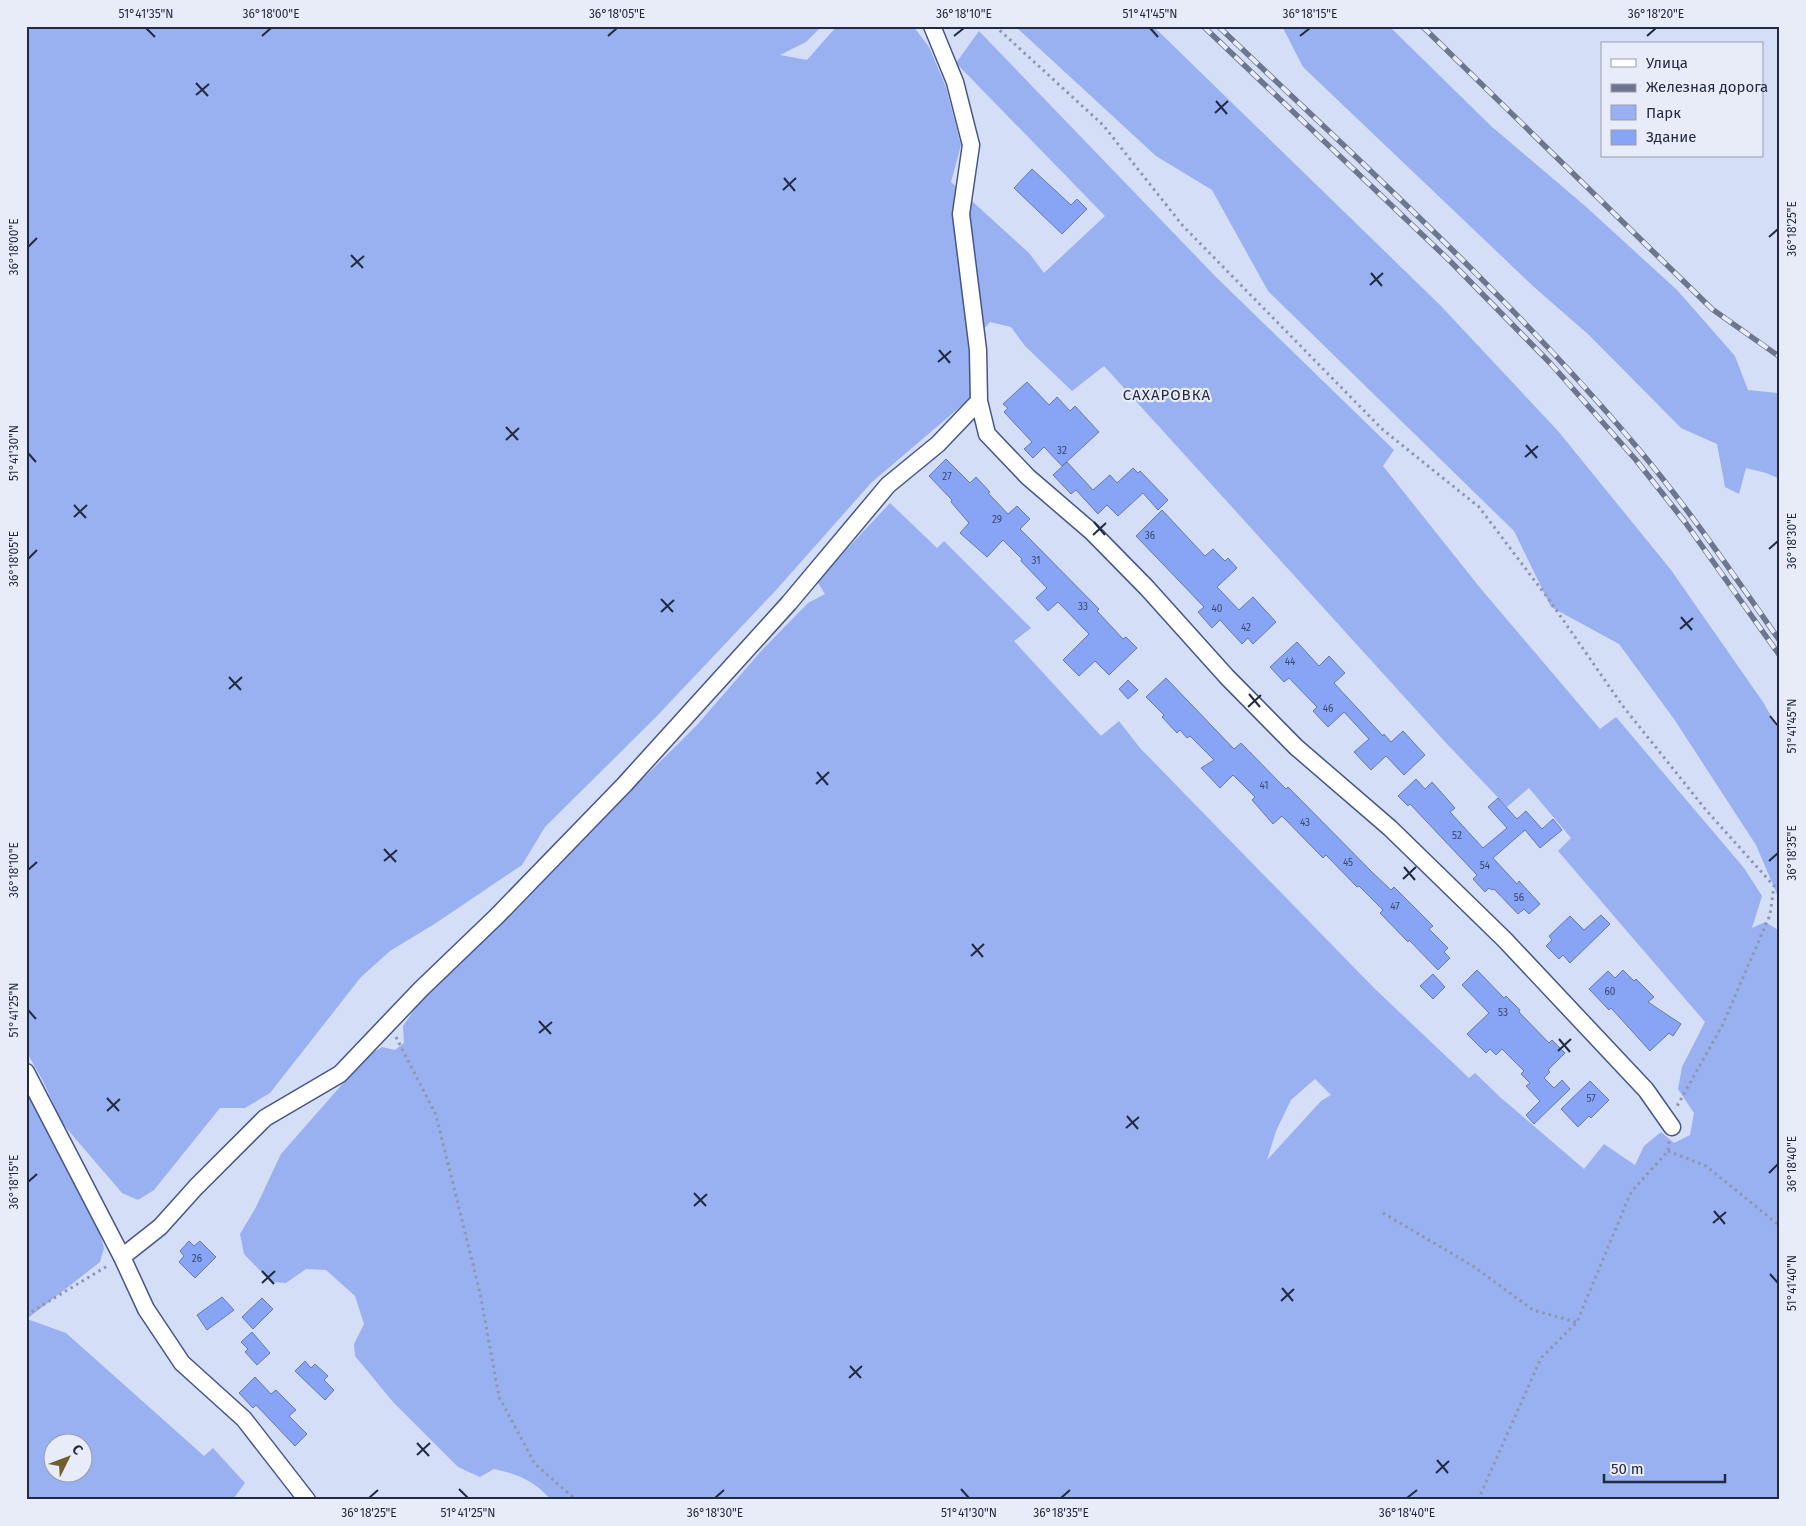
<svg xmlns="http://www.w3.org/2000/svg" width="1806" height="1526" font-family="'Fira Sans',sans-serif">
<rect width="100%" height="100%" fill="#d5def7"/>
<path fill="#99b0f1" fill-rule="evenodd" d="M26,26H822L806,42L780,55L807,60L837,26H913L929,47L946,87L961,145L951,182L1029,253L1044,273L1105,216L956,63L979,31L1216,277L1394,450L1383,466L1481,589L1600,729L1616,717L1744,868L1762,896L1752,928L1765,922L1780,931V1500H551C535,1481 518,1474 494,1469L480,1477L458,1467L393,1402L355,1356L354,1344L364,1324L355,1296L326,1270L306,1269L286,1283L271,1282L244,1254L240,1234L255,1209L281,1154L367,1056L382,1047L395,1050L404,1043L403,1026L423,997L697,725L762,650L808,603L825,594L817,581L890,503L937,548L944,541L1031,628L1014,641L1101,736L1119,721L1140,748L1374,988L1469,1078L1475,1073L1500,1097L1584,1169L1604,1144L1635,1165L1644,1146L1661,1132L1674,1143L1690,1135L1694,1113L1678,1089L1682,1067L1705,1022L1558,851L1571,838L1529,788L1507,807L1447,744L1104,366L1072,391L1025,346L1011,327L990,322L971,343L974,395L871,483L777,589L656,717L545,827L522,865L436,923L390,951L361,977L270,1093L245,1108H220L154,1190L138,1200L122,1193L62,1123L43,1081L26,1051ZM1315,1079L1331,1095L1321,1101L1267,1160L1276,1131L1291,1100Z
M1015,26H1153L1440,305L1558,431L1671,570L1763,702L1780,732V901L1756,845L1674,719L1619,644L1551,607L1514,531L1268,291L1212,190L1156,156Z
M1282,26H1389L1491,126L1584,205L1677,290L1735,356L1748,390L1777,393L1780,399V479L1766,473L1746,468L1739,494L1725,487L1717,444L1681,428L1589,335L1534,287L1303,67Z
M26,1085L99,1229L104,1248L100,1262L27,1319L66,1333L204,1456L213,1448L245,1483L234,1498L235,1500H26ZM52,1444H82V1474H52Z"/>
<path fill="#88a4f5" stroke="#6679b0" d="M1032,169L1071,205L1077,199L1087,209L1062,234L1014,188Z
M1027,382L1049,405L1057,397L1070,411L1075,406L1099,432L1062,466L1044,447L1033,458L1024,449L1032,442L1004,412L1008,408L1003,404Z
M946,459L970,483L976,477L990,492L988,493L1008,514L1017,506L1030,519L1020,529L1099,609L1097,611L1123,639L1126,637L1137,648L1109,675L1095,661L1079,676L1063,660L1089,634L1058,602L1048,611L1036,598L1047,588L1021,561L1022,559L1003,540L987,557L960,533L969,523L951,502L952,500L929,476Z
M1067,462L1093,490L1110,475L1117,483L1133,468L1138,473L1140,471L1168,500L1158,510L1143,493L1118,516L1107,505L1098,514L1076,490L1071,494L1053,475Z
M1162,510L1205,556L1213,549L1225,561L1228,558L1237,568L1217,587L1239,610L1253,597L1276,622L1253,644L1248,638L1242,644L1220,620L1212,628L1198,612L1204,607L1136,536Z
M1297,642L1319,666L1329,656L1345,673L1334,683L1383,736L1384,734L1391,742L1403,731L1425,755L1404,775L1386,756L1371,770L1354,752L1369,739L1344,712L1328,727L1313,711L1317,707L1289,678L1284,682L1270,667Z
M1166,678L1234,749L1241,743L1286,789L1288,787L1373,873L1391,890L1394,887L1433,926L1429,929L1448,948L1444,952L1450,958L1438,970L1409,940L1408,942L1380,913L1383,910L1359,886L1357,887L1326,855L1323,858L1282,816L1273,824L1252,800L1255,797L1233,775L1220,788L1201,768L1214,760L1190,736L1187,738L1180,730L1177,733L1162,717L1164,715L1146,697Z
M1128,680L1138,690L1128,699L1119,689Z
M1416,779L1425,789L1432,782L1455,808L1450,812L1483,848L1507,828L1488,807L1498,798L1517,819L1526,811L1542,829L1553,819L1562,830L1540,848L1525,830L1493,858L1517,884L1519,881L1540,904L1529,914L1524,909L1518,914L1494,889L1492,890L1489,888L1485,892L1473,879L1477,875L1410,804L1408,806L1398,796Z
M1601,915L1610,924L1570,963L1563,955L1559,959L1546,946L1552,940L1549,936L1570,916L1584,930Z
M1477,970L1504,998L1506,996L1520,1010L1519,1012L1549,1043L1552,1040L1565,1053L1548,1070L1550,1072L1544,1078L1554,1088L1562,1080L1570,1089L1534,1124L1526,1115L1540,1101L1526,1086L1530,1083L1521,1074L1524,1071L1502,1049L1496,1055L1490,1049L1486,1053L1467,1034L1489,1013L1462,985Z
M1623,970L1634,981L1636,979L1654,997L1648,1002L1681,1024L1673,1036L1669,1033L1650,1051L1611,1008L1609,1010L1589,989L1608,971L1615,978Z
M1433,974L1445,987L1433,999L1420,986Z
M1590,1081L1609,1100L1591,1118L1589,1116L1578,1127L1561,1109Z
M189,1241L194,1246L200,1241L216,1257L195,1278L179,1262L184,1256L180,1251Z
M222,1297L234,1310L207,1330L197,1315Z
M262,1298L273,1309L253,1329L242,1317Z
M252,1332L270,1353L257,1365L245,1352L248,1349L241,1342Z
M305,1361L311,1368L315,1364L328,1376L324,1380L334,1390L325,1400L295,1371Z
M255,1377L271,1394L276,1390L296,1410L289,1416L307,1434L295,1446L256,1405L253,1408L239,1393Z"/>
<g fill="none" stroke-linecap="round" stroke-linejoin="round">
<g stroke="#45568b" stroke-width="19">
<path id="minor" d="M979,401L987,434L1028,477L1092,532L1147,588L1227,677L1296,747L1390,828L1505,940L1646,1090L1672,1127
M26,1072L122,1257L146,1309L182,1363L244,1419L307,1500
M122,1257L160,1227L196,1187L265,1118L340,1074L421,989L497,916L625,784L789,603L888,485L938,444L979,401L978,350L961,214L971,145L955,82L932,26"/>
</g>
<path stroke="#8e97af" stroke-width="3" stroke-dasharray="2.5 4" stroke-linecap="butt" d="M995,26L1103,125L1183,226L1382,429L1479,507L1550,601L1622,705L1706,810L1774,886L1770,915L1722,1026L1676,1108
M396,1037L436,1115L480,1293L499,1397L535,1464L576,1500
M1668,1151L1706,1166L1780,1226
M1383,1213L1473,1266L1533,1310L1576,1322
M26,1315L109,1265
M1478,1500L1541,1358L1577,1322L1631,1192L1668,1151L1669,1141"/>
<use href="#minor" stroke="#fff" stroke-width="16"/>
<g stroke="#6d768d" stroke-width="5.5">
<path id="rail" d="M1203,26L1451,262L1551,364L1636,460L1685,522L1780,656
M1218,26C1363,165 1512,298 1641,452C1691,512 1735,577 1780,641
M1422,26L1712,309L1780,357"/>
</g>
<use href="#rail" stroke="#e7ecf8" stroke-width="4" stroke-dasharray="11" stroke-linecap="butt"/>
</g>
<path fill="none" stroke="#222a41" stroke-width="2" d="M146,28L155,37M1150,28L1158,37M262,36L271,28M608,36L617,28M954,36L964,28M1300,36L1310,28M1647,36L1656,28M196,83L208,96M196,95L209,84M1216,101L1227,114M1215,113L1228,101M784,178L795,191M783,190L796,178M1769,237L1778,229M28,247L37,238M351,255L363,268M351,267L364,256M1371,273L1382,286M1370,285L1383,273M939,350L950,363M938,362L951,351M506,427L518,440M506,440L519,428M1526,445L1537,458M28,453L36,462M1525,457L1538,446M74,505L86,518M74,517L87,505M1094,522L1105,535M1093,535L1106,523M1769,549L1778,541M28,559L37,550M661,599L673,612M661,612L674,600M1681,617L1692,630M1680,629L1693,618M229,677L241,690M229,689L242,677M1249,694L1260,707M1248,707L1261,695M1770,716L1778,726M817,772L828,785M816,784L829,772M384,849L396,862M384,861L397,850M1769,861L1778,853M1404,867L1415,880M28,870L37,862M1403,879L1416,867M972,944L983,957M971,956L984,944M28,1010L36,1019M539,1021L551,1034M539,1033L552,1022M1559,1039L1570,1052M1558,1051L1571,1039M107,1098L119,1111M107,1111L120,1099M1127,1116L1138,1129M1126,1128L1139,1117M1769,1173L1778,1164M28,1182L37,1174M694,1193L706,1206M694,1206L707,1194M1714,1211L1725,1224M1713,1223L1726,1212M262,1271L274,1284M1770,1274L1778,1283M262,1283L275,1271M1282,1288L1293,1301M1281,1301L1294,1289M850,1366L861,1378M849,1378L862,1366M417,1443L429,1456M417,1455L430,1443M1437,1460L1448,1473M1436,1473L1449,1461M459,1489L468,1498M961,1489L969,1498M369,1498L378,1490M715,1498L724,1490M1061,1498L1070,1490M1407,1498L1417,1490"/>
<g text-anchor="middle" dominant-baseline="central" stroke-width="4.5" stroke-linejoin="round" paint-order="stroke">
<g font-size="10" fill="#3c486e">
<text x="1062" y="451">32</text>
<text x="947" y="477">27</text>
<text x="997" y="520">29</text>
<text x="1150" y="536">36</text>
<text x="1036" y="561">31</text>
<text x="1083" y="607">33</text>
<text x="1217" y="609">40</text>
<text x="1246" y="628">42</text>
<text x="1290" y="662">44</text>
<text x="1328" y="709">46</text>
<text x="1264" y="786">41</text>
<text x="1305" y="823">43</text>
<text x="1457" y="836">52</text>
<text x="1348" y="863">45</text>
<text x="1485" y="866">54</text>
<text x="1519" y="898">56</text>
<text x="1395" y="907">47</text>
<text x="1610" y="992">60</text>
<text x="1503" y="1013">53</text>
<text x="1591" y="1099">57</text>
<text x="197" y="1259">26</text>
</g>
<g font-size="15" letter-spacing="1" fill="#222a41" stroke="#e7ecf8">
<text x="1167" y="395">САХАРОВКА</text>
</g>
</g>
<rect width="1806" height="1526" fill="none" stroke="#e7ecf8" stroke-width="55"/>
<rect x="1601" y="42" width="162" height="115" fill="#e7ecf8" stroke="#989eaf"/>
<rect x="1611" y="59" width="25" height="8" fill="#ffffff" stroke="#989eaf"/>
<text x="1646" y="68" font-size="15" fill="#222a41">Улица</text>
<rect x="1611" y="84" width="25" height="8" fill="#6d768d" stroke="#989eaf"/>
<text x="1646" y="92" font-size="15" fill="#222a41">Железная дорога</text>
<rect x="1611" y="105" width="25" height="15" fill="#99b0f1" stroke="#989eaf"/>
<text x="1646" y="118" font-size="15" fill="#222a41">Парк</text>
<rect x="1611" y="130" width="25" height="15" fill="#88a4f5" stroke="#989eaf"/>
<text x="1646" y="142" font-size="15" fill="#222a41">Здание</text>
<g transform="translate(68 1458) rotate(48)"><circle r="24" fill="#e7ecf8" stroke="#989eaf"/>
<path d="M0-4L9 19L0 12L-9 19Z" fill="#705e2c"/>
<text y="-8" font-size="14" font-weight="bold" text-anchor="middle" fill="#222a41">С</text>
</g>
<path d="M1604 1474v8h121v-8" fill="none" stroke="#222a41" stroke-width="2.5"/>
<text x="1611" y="1474" font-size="15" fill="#222a41" stroke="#e7ecf8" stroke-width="4" paint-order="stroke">50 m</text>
<rect x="28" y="28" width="1750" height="1470" fill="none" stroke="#222a41" stroke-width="2"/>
<g font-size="12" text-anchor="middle" fill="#222a41">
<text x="146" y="18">51°41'35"N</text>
<text x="271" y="18">36°18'00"E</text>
<text x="617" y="18">36°18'05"E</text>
<text x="964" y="18">36°18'10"E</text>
<text x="1150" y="18">51°41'45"N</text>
<text x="1310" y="18">36°18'15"E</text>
<text x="1656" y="18">36°18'20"E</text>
<text transform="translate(1792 229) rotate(-90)" y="4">36°18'25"E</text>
<text transform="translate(14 247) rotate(-90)" y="4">36°18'00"E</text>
<text transform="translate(14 453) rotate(-90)" y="4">51°41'30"N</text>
<text transform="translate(1792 541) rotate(-90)" y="4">36°18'30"E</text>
<text transform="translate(14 559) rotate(-90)" y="4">36°18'05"E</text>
<text transform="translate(1792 726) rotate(-90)" y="4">51°41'45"N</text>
<text transform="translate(1792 853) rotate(-90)" y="4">36°18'35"E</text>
<text transform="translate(14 870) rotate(-90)" y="4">36°18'10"E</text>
<text transform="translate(14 1010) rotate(-90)" y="4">51°41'25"N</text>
<text transform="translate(1792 1164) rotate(-90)" y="4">36°18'40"E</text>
<text transform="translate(14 1182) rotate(-90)" y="4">36°18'15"E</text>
<text transform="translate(1792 1283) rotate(-90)" y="4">51°41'40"N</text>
<text x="369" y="1517">36°18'25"E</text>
<text x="468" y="1517">51°41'25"N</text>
<text x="715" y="1517">36°18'30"E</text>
<text x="969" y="1517">51°41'30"N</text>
<text x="1061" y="1517">36°18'35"E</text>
<text x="1407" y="1517">36°18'40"E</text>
</g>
</svg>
